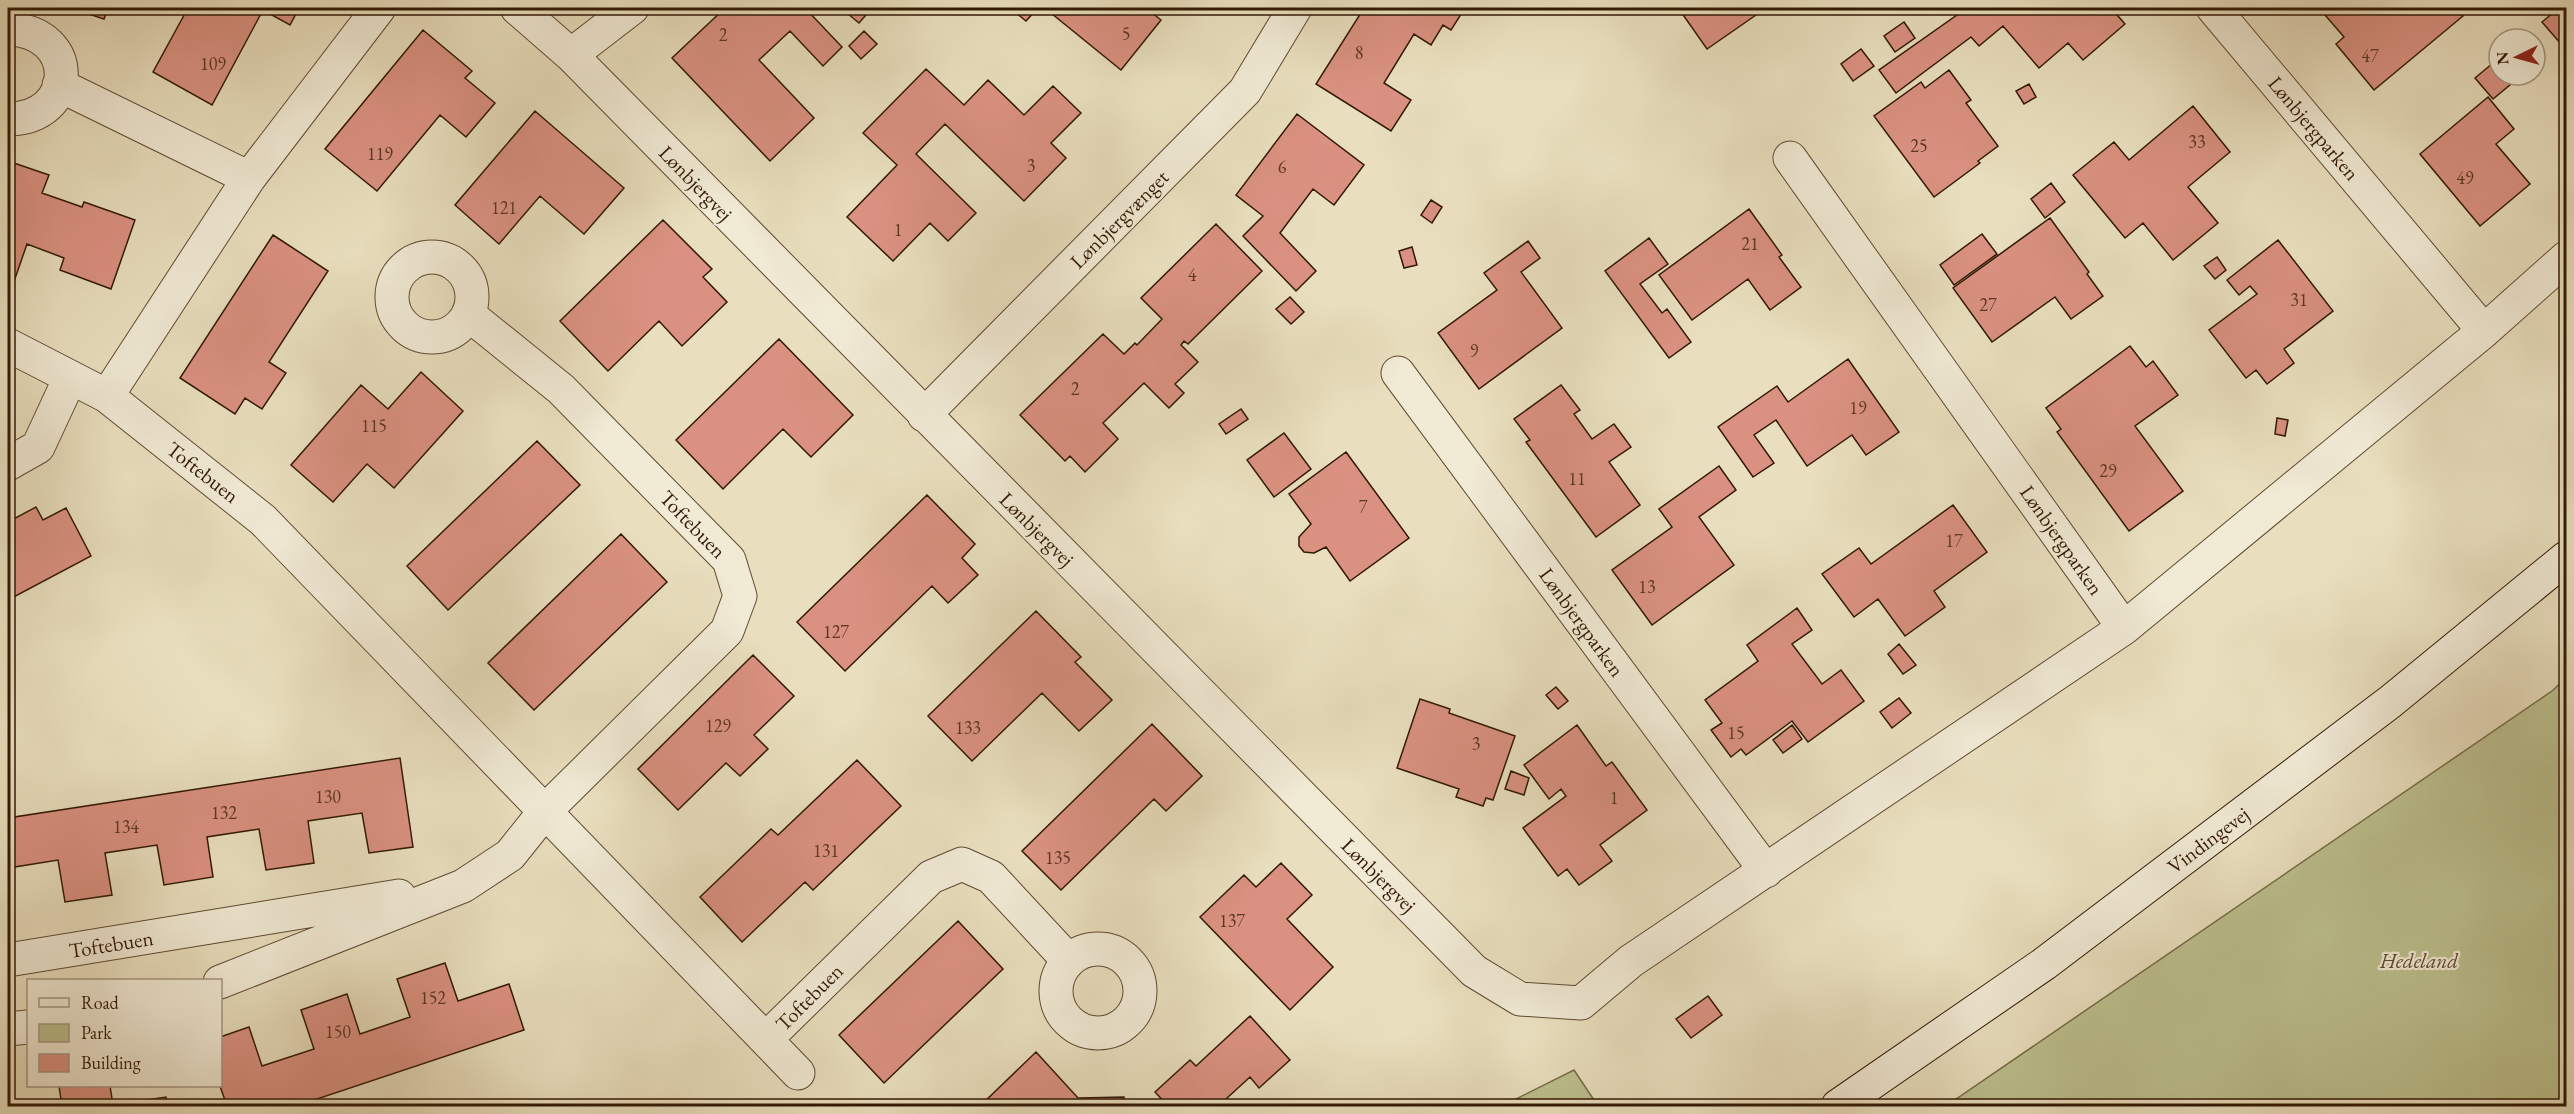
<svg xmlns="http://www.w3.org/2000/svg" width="2574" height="1114" font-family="'EB Garamond',serif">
<rect width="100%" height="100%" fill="#e9dfbe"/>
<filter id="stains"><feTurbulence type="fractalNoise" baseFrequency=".00333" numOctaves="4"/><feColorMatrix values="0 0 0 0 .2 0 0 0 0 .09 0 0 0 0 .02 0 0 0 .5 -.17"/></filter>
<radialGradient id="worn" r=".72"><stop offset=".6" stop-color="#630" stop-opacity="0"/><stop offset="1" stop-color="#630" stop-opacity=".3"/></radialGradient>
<path fill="#bcc08e" stroke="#776c49" stroke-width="1.5" d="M2566,678V1106H1946L2552,691Z
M1574,1070L1598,1106H1502Z"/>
<path fill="#da9181" stroke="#321904" stroke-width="1.5" d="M71,8H108L104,19Z
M188,8H299L290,25L263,10L212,105L153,72Z
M725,8H805L842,47L823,66L790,31L759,60L814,118L770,161L672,58Z
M841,8H872L859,23Z
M1010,8H1038L1026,21Z
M1047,8H1146L1161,20L1121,70L1046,9Z
M1364,8H1379L1388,13L1391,8H1465L1451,30L1443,25L1431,45L1414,34L1384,83L1411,100L1391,131L1316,84Z
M1681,8H1766L1707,49L1679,9Z
M1967,8H2111L2125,24L2083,60L2068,43L2039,68L2003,26L1979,46L1971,37L1896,93L1879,70Z
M2319,8H2456L2463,16L2374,90L2336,44L2344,37Z
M2559,8H2566V40L2561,44L2542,22Z
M1904,22L1915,38L1895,52L1884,36Z
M423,30L472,71L465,78L495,103L466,137L440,115L377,191L325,149Z
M864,31L877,44L861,59L849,46Z
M1861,49L1874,66L1853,81L1841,64Z
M2499,58V75H2522L2493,99L2475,78Z
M926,69L964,105L988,80L1024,115L1053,86L1081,113L1051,143L1066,158L1024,201L945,124L916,154L976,213L948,241L930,223L893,261L847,217L897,165L863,133Z
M1949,70L1971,100L1966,103L1998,146L1978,161L1980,163L1934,197L1874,116L1921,82L1925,88Z
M2029,84L2036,97L2024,104L2016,91Z
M2488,97L2514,129L2496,144L2530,184L2480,226L2420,154Z
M2193,106L2230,152L2188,187L2218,223L2173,260L2143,223L2125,238L2073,175L2114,142L2129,160Z
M535,111L624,188L584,234L540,196L499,244L455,205Z
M1297,114L1364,165L1334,205L1313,189L1280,233L1316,271L1296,291L1243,236L1263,216L1236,195Z
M8,161L49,175L42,193L82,207L84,202L135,220L111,289L60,270L64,258L27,244L11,290L8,289Z
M2051,183L2065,202L2045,218L2031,199Z
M1431,200L1442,207L1432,223L1421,215Z
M1749,209L1782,255L1779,257L1801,287L1770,310L1748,279L1692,320L1659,275Z
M2050,218L2089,272L2087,274L2103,296L2071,319L2055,297L1992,342L1953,288Z
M663,220L712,269L703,277L727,302L682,346L659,321L608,371L560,321Z
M1216,224L1262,271L1188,344L1184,341L1181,345L1198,362L1175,384L1184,393L1169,408L1144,383L1103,423L1118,439L1085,472L1070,456L1065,461L1020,415L1103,334L1124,354L1135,343L1137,345L1162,319L1141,298Z
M1982,234L1997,254L1954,285L1940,265Z
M273,235L328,271L269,362L286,373L262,409L245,398L235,414L180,378Z
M1649,238L1668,264L1640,284L1662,313L1667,309L1691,342L1669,358L1605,271Z
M2278,240L2333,311L2284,349L2294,363L2267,384L2256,370L2246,378L2209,330L2257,294L2250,286L2239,295L2227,280Z
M1528,241L1540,258L1521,272L1562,328L1479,389L1438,333L1497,290L1484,273Z
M1412,247L1417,265L1404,268L1399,251Z
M2217,257L2226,270L2215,279L2204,266Z
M1290,297L1304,312L1291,324L1276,309Z
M779,339L853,415L811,457L783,429L723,489L676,440Z
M2130,346L2146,367L2153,361L2178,395L2135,426L2183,491L2129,531L2057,432L2061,429L2046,408Z
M1848,359L1899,432L1866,455L1852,435L1807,466L1776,420L1754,435L1774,463L1753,477L1718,427L1777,386L1788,402Z
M421,372L463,411L394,488L367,464L333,502L291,465L361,385L388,409Z
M1561,385L1580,410L1574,414L1592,439L1614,424L1631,447L1609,462L1640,505L1596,537L1526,442L1530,440L1514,419Z
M1241,409L1248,419L1226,434L1219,424Z
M2277,418L2288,420L2285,436L2275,434Z
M1284,433L1311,469L1274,497L1247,460Z
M537,441L580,485L448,610L407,566Z
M1346,452L1409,538L1350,581L1326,547L1314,553L1304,552L1299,546V537L1311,524L1289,494Z
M1719,466L1736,490L1699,517L1734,565L1652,625L1612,570L1672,527L1659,509Z
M927,495L975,544L962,558L978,575L948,603L932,586L845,671L797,622Z
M1953,505L1987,552L1934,591L1945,607L1905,636L1878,599L1854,617L1822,574L1859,548L1871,564Z
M36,507L43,520L66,508L91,556L8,600V522Z
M621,534L667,582L534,710L488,663Z
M1797,608L1812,630L1792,644L1822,684L1841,670L1864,701L1808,742L1792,721L1746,755L1741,749L1731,757L1711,730L1722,723L1705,700L1758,661L1747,645Z
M1036,611L1081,657L1075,662L1112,700L1079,731L1042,693L972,761L928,716Z
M1899,644L1916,665L1903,674L1888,654Z
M753,655L794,696L754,735L768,749L740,776L726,763L678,810L638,769Z
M1556,687L1568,701L1558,709L1546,695Z
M1899,698L1911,713L1892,728L1880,712Z
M1420,699L1450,709L1449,713L1515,736L1493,800L1486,798L1483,806L1456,797L1459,789L1397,768Z
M1152,724L1202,776L1166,811L1154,799L1061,890L1022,851Z
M1577,725L1606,766L1612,762L1647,810L1600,845L1612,861L1579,885L1567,869L1558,876L1523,828L1566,796L1561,789L1549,799L1524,765Z
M1792,725L1802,739L1783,753L1773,740Z
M400,758L413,847L369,853L362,813L308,821L314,863L266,870L259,829L207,837L213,877L164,885L157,845L105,853L112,895L65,902L58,860L8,868V818Z
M857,760L901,806L813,890L805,882L742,942L700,897L771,829L778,835Z
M1511,771L1529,778L1524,795L1505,789Z
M1281,863L1312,895L1287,919L1333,967L1290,1010L1200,917L1244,875L1256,887Z
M958,921L1003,969L884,1083L839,1035Z
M445,963L458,1001L509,984L524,1030L296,1106H227L220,1086V1037L249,1027L262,1066L314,1049L301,1010L347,994L360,1034L410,1017L397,979Z
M1708,996L1722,1015L1691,1038L1676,1019Z
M1250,1016L1290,1060L1259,1088L1250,1077L1226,1099L1234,1106H1168L1155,1092L1190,1060L1196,1066Z
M1036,1052L1078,1098L1124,1097V1106H980Z
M59,1086H110L113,1105L166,1097L167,1106H62Z"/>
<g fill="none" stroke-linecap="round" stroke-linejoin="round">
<g stroke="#604a32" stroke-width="35">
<path id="minor" d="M517,8L571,55L1474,971L1520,999L1581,1003L1631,961L2124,628L2484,331L2566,258
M2213,8L2484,331
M8,29C80,31 78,119 8,119
M571,55L632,8
M59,85L249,178
M1790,158L2124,628
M392 297a40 40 0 1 1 80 0a40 40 0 1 1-80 0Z
M8,345L107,396L263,520L798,1073
M1398,373L1766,871
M107,396L249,178L379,8
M924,415L1245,91L1295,8
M8,464L38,447L70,378
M1056 991a42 42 0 1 1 84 0a42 42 0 1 1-84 0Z
M8,960L399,896
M220,982L463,886L510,855L546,810L727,631L740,596L729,560L561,389L468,314
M8,1029L28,1027
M766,1039L931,877L962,864L991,877L1068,960"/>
</g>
<g stroke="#321904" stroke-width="35">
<path id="secondary" d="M1838,1106L2044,964L2390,702L2566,558"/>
</g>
<use href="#minor" stroke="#f1ead5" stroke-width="33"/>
<use href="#secondary" stroke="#f1ead5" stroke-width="33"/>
</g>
<g text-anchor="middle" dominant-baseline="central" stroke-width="4.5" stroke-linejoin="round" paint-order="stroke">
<g font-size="18" fill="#5c3723">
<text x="1126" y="33">5</text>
<text x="723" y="34">2</text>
<text x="1359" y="52">8</text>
<text x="2370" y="55">47</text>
<text x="213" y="63">109</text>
<text x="2197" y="141">33</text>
<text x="1919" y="145">25</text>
<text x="380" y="153">119</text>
<text x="1031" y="165">3</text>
<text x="1282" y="166">6</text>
<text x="2465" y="177">49</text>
<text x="504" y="207">121</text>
<text x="898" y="229">1</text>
<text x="1750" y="243">21</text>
<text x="1192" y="274">4</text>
<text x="2299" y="299">31</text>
<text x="1988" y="304">27</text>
<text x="1474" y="350">9</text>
<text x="1075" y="388">2</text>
<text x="1858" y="407">19</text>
<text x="374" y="425">115</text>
<text x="2108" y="470">29</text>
<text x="1577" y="478">11</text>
<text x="1363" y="506">7</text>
<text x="1954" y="540">17</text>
<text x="1647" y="586">13</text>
<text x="836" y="631">127</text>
<text x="718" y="725">129</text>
<text x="968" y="727">133</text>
<text x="1736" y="732">15</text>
<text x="1476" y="743">3</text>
<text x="328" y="796">130</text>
<text x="1614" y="797">1</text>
<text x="224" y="812">132</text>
<text x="126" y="826">134</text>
<text x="826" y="850">131</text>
<text x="1058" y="857">135</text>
<text x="1232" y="920">137</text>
<text x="433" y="997">152</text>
<text x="338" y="1031">150</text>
</g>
<g font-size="21" fill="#321904" stroke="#f1ead5">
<text transform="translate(2314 128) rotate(50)">Lønbjergparken</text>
<text transform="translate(696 183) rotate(46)">Lønbjergvej</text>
<text transform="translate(1119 219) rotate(-45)">Lønbjergvænget</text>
<text transform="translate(203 472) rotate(38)">Toftebuen</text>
<text transform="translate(693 524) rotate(46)">Toftebuen</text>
<text transform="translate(1037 529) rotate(45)">Lønbjergvej</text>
<text transform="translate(2062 540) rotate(55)">Lønbjergparken</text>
<text transform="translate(1582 622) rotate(54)">Lønbjergparken</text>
<text transform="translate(2208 840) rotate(-37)">Vindingevej</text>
<text transform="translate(1379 875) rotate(45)">Lønbjergvej</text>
<text transform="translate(111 944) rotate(-9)">Toftebuen</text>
<text transform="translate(809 997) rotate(-45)">Toftebuen</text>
</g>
<g font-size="21" font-style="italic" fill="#5b4b2d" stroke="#f1ead5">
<text x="2419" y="960">Hedeland</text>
</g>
</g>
<rect width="2574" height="1114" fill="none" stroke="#e9dfbe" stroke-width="30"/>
<rect x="9" y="9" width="2556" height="1096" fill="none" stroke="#321904" stroke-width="3"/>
<rect x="15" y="15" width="2544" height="1084" fill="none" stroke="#321904" stroke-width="1.5"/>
<rect x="27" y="979" width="195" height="108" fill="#f1ead5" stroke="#a59681" stroke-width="1.5"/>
<rect x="39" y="998" width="30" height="9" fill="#f1ead5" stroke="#a59681" stroke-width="1.5"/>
<text x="81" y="1009" font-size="18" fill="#321904">Road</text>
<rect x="39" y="1024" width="30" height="18" fill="#bcc08e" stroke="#a59681" stroke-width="1.5"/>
<text x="81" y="1039" font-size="18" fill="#321904">Park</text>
<rect x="39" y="1054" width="30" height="18" fill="#da9181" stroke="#a59681" stroke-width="1.5"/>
<text x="81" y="1069" font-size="18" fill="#321904">Building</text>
<g transform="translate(2517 57) rotate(265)"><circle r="28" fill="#f1ead5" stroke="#a59681" stroke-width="1.5"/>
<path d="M0-4.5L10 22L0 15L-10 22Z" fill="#8f2418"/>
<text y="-9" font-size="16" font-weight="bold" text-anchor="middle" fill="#321904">N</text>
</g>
<rect width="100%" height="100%" filter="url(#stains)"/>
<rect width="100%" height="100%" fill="url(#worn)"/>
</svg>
